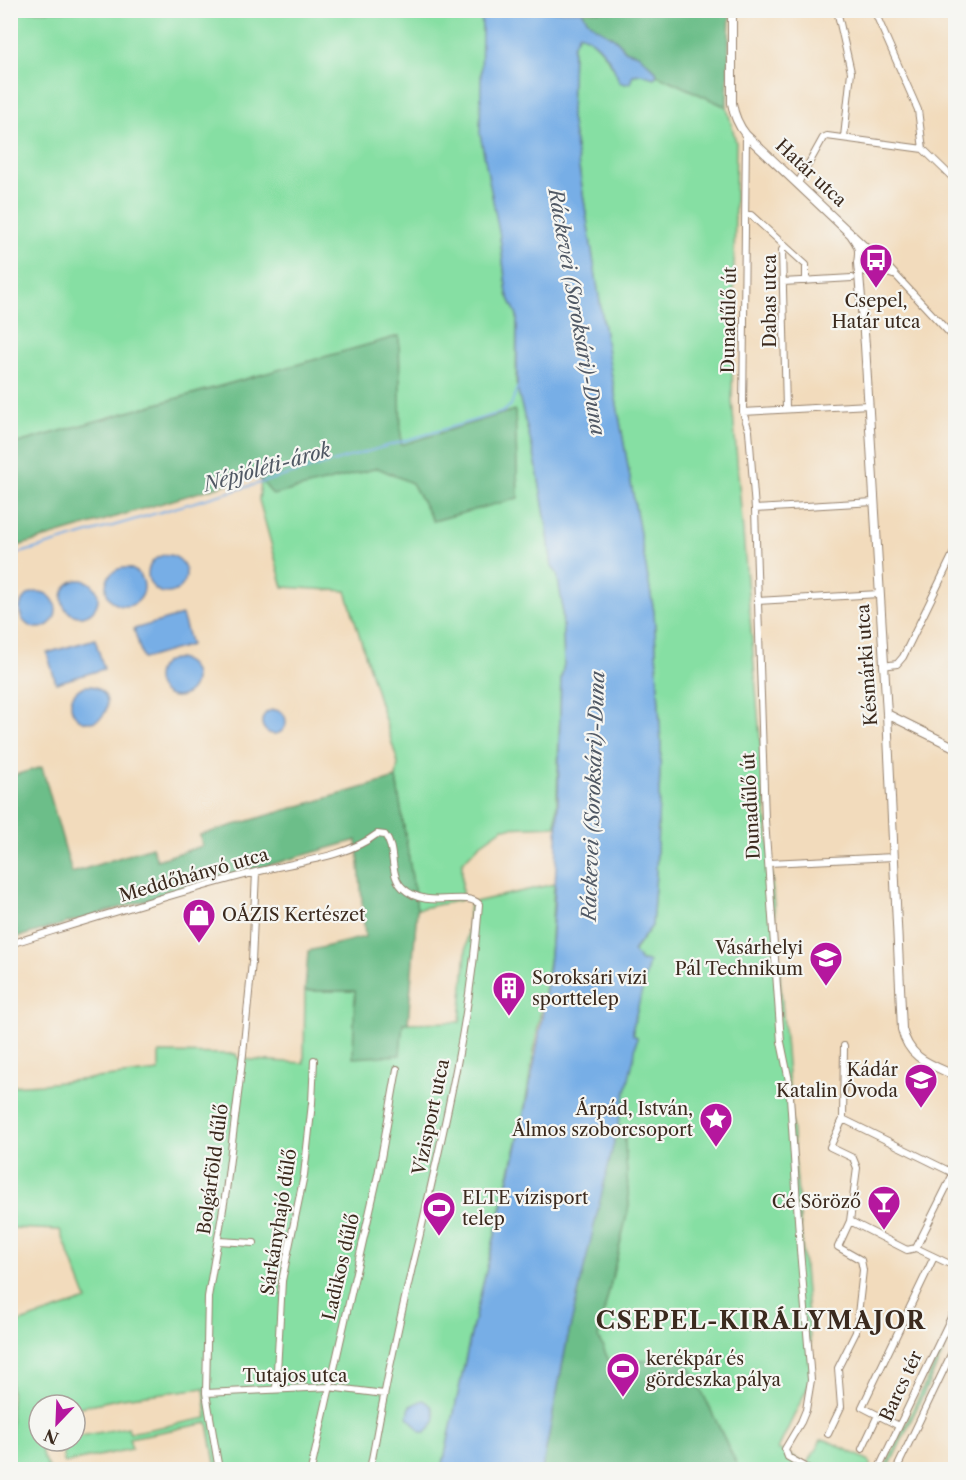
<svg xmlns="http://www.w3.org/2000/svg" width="966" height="1480" font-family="'Libre Caslon Text',serif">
<rect width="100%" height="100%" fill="#f6f6f2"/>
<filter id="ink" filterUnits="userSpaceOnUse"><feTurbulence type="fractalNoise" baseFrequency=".0167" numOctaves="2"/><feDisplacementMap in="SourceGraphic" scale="12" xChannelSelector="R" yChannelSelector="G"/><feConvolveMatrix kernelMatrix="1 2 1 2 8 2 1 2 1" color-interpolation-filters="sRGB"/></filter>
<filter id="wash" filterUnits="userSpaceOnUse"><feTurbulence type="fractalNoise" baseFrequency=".008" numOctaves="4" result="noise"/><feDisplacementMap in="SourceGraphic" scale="24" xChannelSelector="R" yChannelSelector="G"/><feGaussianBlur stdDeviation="1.35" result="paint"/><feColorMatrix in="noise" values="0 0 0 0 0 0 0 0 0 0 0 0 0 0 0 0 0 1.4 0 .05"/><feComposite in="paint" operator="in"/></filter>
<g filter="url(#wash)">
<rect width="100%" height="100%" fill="#f2dbbc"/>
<path fill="#86dfa3" stroke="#608460" stroke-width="1.5" d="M10,11H481L500,237L507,294L517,315L516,383L536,463L547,527L552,567L557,573L562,603L564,665L561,678L556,826L503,828L479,845L462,863V900L417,909L396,778L398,763L346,591L283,587L259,500L261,481L257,475L273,495L378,468L412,483L433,521L518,497L515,411L401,446L399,336L11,445Z
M579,34C598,40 606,56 616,72L633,75L642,74L654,78L657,75L727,107L736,142L732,400L813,1376L778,1449L807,1465L821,1440H826L868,1460L871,1464L869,1469H739L686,1359L610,1363L598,1337L629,1206L624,1128L617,1126L637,1037L633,1035V1027L648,962L641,961L633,952L652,926L656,873L661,745L654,612L609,360L571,116L573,45Z
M554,884L550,955L523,1117L470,1338L442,1469H216L208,1423L129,1438L132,1449L64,1463L62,1441H75V1437L128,1427L130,1433L207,1418L204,1388L122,1398L75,1408V1405H39V1415L36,1416C39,1432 39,1457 50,1469H11V1325L87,1300L60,1230L11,1228L10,1086L43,1084L159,1071V1053L236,1054L238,1059L304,1063L305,991H355L403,1023L460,1022L470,903Z
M953,1326L955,1327L888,1469H884Z"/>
<path fill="#6cbe89" stroke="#547454" stroke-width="1.5" d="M582,11H730L727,107L657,75L656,71L638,55L624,50C615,31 592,33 582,11Z
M399,336L401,445L515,410L518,498L433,521L412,483L378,468L273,495L257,475L11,548V445Z
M42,767L72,873L152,847L157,860L202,846L200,835L396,778L417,909L408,1023H403L400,1055L353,1058L355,991H305L308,951L365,937L357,840L11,939V776Z
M617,1126L624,1128L629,1206L598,1337L610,1363L686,1358L739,1469L542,1470L567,1341Z"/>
<path fill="#77aee6" stroke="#596c82" stroke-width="1.5" d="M481,11H582C592,33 615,31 624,50L638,54L656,71L657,75L654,78L642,74L633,75L630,83L625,84L619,82C613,62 600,41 579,34L573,46L571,117L609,360L654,612L661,745L656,873L652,926L633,951L641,961L649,962L633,1027V1035L637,1037L634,1057L567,1341L542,1470L442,1469C455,1409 467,1348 482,1288C509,1180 539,1066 550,955C559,863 558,770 561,678L564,664L562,603L557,573L552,567L547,527L536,463L517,388V315L507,294L500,237L480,134L482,30Z
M148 574a19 19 0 1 1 38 0a19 19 0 1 1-38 0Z
M106 587a19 19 0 1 1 38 0a19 19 0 1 1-38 0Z
M62 598a18 18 0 1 1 36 0a18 18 0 1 1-36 0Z
M20 610a18 18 0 1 1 36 0a18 18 0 1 1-36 0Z
M182,615L191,645L143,659L134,629Z
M95,639L104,669L56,683L47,653Z
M157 678a19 19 0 1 1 38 0a19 19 0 1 1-38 0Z
M71 704a18 18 0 1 1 36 0a18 18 0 1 1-36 0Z
M262 722a12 12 0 1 1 24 0a12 12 0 1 1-24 0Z
M423,1400C433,1405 435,1411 435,1422L426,1432H421L408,1417L410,1406Z"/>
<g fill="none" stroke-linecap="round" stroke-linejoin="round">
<path stroke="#77aee6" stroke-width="2" d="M10,556L503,412L511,405L517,388"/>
</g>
</g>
<g filter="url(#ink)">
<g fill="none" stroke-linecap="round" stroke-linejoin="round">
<g stroke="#96826d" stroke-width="8">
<path id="street" d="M837,10L851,72L844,137
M874,10L918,110L923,149
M955,10L956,13
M746,135L743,412L749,431L755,509L765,820L781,1042L789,1081L800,1250L811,1380L806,1410L801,1422L785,1449L788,1457L811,1470
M798,183L823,138L827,136L923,149L956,181
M745,215H751L806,265V281
M785,246L782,250L786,409
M876,261L889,268L956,340
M874,268L893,275
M783,282L852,278
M743,412L869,405
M755,509L874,502
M757,601L879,594
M883,666L897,664L903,657L956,548
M769,863L894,857
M10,944C92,919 173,893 256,872C293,862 346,858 377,834L385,835C397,850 388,874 403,888C427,911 465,890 479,904C471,1016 445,1125 420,1234C401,1312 384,1391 370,1470
M843,1119L953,1173
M850,1221L907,1250L916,1248L956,1267
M218,1241L254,1243
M916,1248L956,1168
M276,1389L282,1281L304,1175L312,1103L314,1060
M206,1393L329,1387L384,1394
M899,1426L862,1407L934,1257
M828,1434L841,1407L838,1368L856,1332L863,1270L861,1260L838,1247L850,1221L857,1168L853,1158L830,1147L843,1119L844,1046
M862,1449L878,1415
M219,1470L206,1393L208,1297L226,1191L243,1054L252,962L256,872
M311,1470L378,1175L397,1069
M878,1470L956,1307
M896,1470L956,1344"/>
</g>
<g stroke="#96826d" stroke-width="10">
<path id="secondary" d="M732,10V103C734,116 738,125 746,135L875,257L876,264L872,269L866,271L859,267
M852,236C860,247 860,251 858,263L865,345L887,714L902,1029C909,1059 930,1064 956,1076
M887,714L956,748"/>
</g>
<use href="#street" stroke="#fff" stroke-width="6"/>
<use href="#secondary" stroke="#fff" stroke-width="8"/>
</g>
</g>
<defs>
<g id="bus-pin" transform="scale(1.725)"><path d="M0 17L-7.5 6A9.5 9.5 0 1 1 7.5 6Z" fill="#b5179e" stroke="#f6f6f2"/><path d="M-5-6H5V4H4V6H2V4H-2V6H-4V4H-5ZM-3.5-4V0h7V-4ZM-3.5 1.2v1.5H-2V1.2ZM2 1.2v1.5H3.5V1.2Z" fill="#fff"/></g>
<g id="shop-pin" transform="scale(1.725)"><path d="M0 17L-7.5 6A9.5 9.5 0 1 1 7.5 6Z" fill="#b5179e" stroke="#f6f6f2"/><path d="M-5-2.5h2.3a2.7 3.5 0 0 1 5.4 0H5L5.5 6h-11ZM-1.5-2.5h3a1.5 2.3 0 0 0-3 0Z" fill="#fff"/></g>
<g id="school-pin" transform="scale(1.725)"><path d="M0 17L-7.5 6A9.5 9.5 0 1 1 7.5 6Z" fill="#b5179e" stroke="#f6f6f2"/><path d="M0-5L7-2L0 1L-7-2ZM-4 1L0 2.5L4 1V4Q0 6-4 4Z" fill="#fff"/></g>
<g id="building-pin" transform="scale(1.725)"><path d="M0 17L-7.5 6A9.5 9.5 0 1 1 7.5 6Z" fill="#b5179e" stroke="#f6f6f2"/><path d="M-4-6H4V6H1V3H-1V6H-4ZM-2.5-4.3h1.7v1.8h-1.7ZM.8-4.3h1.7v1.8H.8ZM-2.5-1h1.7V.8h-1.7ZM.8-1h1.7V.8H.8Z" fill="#fff"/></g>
<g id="sight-pin" transform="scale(1.725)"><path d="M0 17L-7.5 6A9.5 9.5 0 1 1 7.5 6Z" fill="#b5179e" stroke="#f6f6f2"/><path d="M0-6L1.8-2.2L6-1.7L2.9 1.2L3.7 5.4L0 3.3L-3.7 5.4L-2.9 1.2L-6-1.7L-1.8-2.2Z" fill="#fff"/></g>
<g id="bar-pin" transform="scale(1.725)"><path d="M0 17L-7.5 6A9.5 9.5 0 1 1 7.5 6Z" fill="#b5179e" stroke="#f6f6f2"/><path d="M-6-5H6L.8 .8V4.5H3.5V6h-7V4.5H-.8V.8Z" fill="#fff"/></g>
<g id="stadium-pin" transform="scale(1.725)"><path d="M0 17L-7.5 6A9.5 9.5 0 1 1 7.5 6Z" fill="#b5179e" stroke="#f6f6f2"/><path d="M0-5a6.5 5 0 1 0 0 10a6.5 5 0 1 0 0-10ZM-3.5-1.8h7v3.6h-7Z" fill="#fff"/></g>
</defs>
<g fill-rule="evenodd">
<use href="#bus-pin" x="876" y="260"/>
<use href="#shop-pin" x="199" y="915"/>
<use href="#school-pin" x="826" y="958"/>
<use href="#building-pin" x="509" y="988"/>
<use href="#school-pin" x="921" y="1080"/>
<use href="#sight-pin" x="716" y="1119"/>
<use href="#bar-pin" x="884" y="1202"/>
<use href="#stadium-pin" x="439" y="1208"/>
<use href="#stadium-pin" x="623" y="1369"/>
</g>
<g text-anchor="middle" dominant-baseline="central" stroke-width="4.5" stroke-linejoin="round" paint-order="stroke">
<g font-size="18" fill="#3b2a1e" stroke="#f6f6f2">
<text transform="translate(811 173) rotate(43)">Határ utca</text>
<text transform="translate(770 301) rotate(-90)">Dabas utca</text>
<text transform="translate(729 320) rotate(-89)">Dunadűlő út</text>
<text transform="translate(867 665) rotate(-94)">Késmárki utca</text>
<text transform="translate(751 806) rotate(-93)">Dunadűlő út</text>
<text transform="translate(194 875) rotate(-16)">Meddőhányó utca</text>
<text transform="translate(431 1117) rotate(-78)">Vízisport utca</text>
<text transform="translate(213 1169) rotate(-82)">Bolgárföld dűlő</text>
<text transform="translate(279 1222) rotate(-81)">Sárkányhajó dűlő</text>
<text transform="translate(341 1267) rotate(-77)">Ladikos dűlő</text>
<text x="295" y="1376">Tutajos utca</text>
<text transform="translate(901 1386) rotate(-65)">Barcs tér</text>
</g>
<g font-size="18" fill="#3b2a1e" stroke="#f6f6f2" text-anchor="start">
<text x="876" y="301" text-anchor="middle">Csepel,<tspan x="876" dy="21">Határ utca</tspan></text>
<text x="222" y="915">OÁZIS Kertészet</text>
<text x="803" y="948" text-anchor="end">Vásárhelyi<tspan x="803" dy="21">Pál Technikum</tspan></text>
<text x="532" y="978">Soroksári vízi<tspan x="532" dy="21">sporttelep</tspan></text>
<text x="898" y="1070" text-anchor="end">Kádár<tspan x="898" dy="21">Katalin Óvoda</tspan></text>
<text x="693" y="1109" text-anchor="end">Árpád, István,<tspan x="693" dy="21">Álmos szoborcsoport</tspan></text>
<text x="462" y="1198">ELTE vízisport<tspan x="462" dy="21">telep</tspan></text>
<text x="861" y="1202" text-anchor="end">Cé Söröző</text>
<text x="646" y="1359">kerékpár és<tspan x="646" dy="21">gördeszka pálya</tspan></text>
</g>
<g font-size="20" font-style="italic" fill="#505864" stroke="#f6f6f2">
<text transform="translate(577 312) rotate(80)">Ráckevei (Soroksári)-Duna</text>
<text transform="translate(267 467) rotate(-16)">Népjóléti-árok</text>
<text transform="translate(593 796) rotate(-88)">Ráckevei (Soroksári)-Duna</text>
</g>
<g font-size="24" font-weight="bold" letter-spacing="1.5" fill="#3b2a1e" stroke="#f6f6f2">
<text x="761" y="1320">CSEPEL-KIRÁLYMAJOR</text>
</g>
</g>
<rect width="966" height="1480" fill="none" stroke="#f6f6f2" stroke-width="36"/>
<g transform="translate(57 1423) rotate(203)"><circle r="28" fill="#f6f6f2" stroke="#aba49d" stroke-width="1.5"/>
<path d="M0-4.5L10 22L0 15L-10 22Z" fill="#b5179e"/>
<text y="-9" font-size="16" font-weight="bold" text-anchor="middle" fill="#3b2a1e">N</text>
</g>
</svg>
